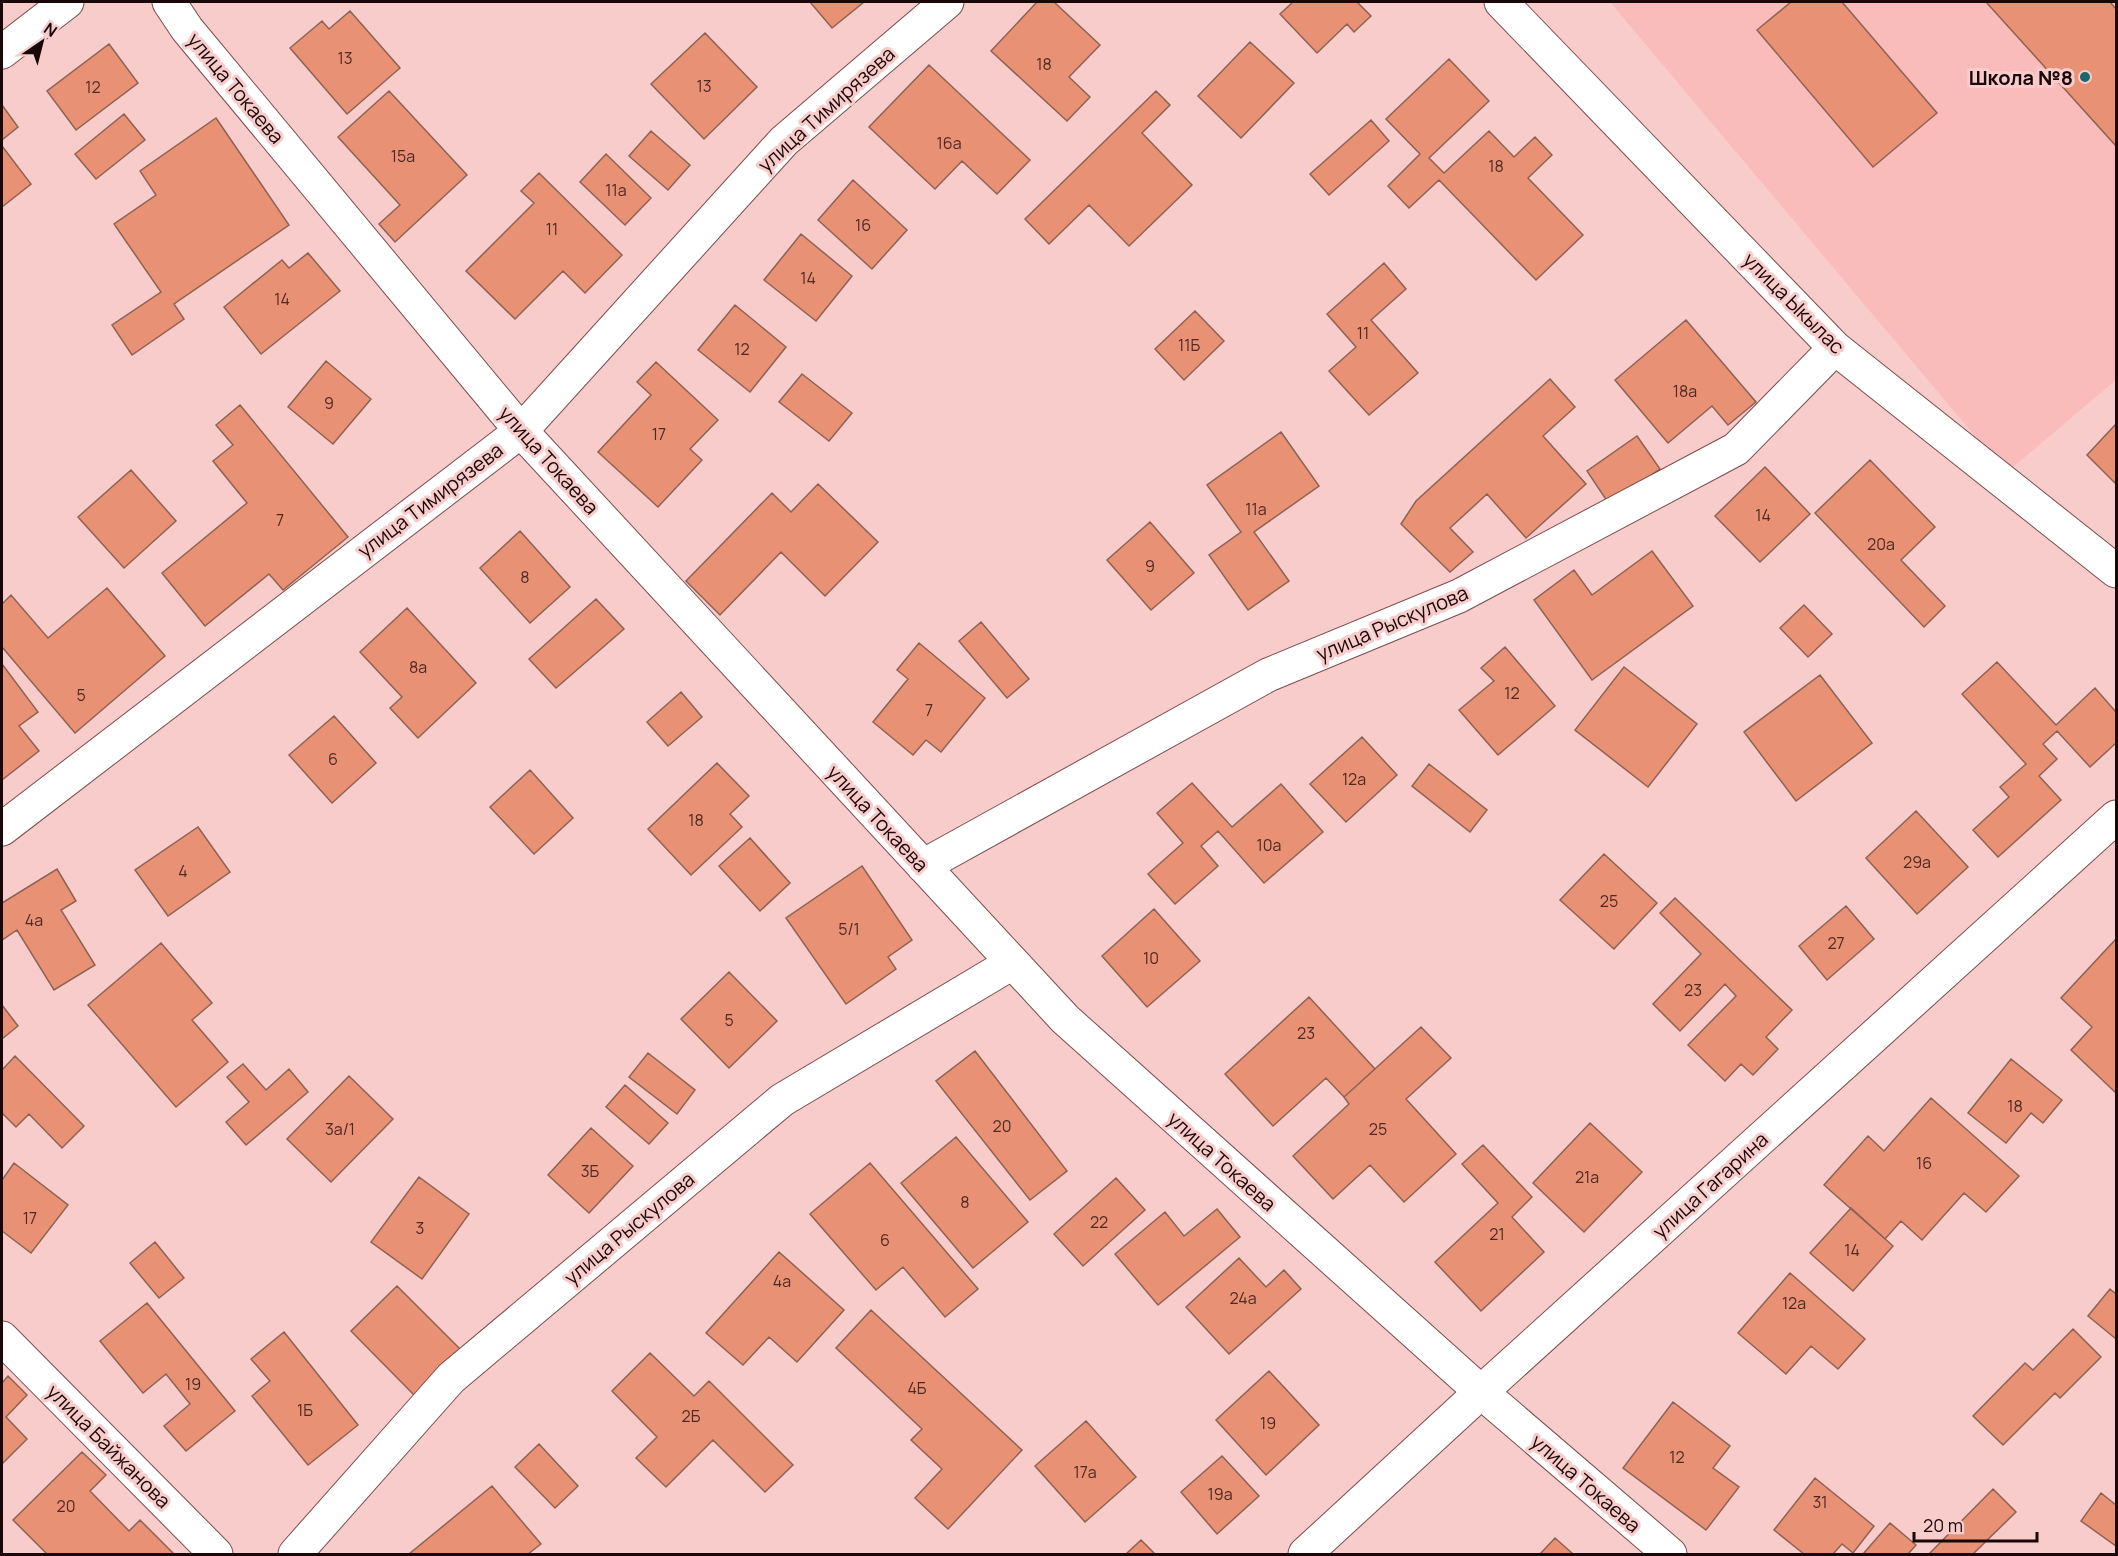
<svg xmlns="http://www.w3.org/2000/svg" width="2118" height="1556" font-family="Manrope,sans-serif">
<rect width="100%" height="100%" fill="#f8cccb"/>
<path fill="#fabbbb" d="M1610,2H2116V380L2006,473Z"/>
<path fill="#e99174" stroke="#8e6253" stroke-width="1.5" d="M810,2H864L832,28Z
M1037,2H1054L1100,45L1069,77L1090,97L1067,121L991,51Z
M1293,2H1357L1371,16L1354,32L1347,24L1317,53L1280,14Z
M1791,2H1842L1937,113L1873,167L1757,30Z
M1986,2H2110L2116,9V146Z
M350,11L400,68L347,114L290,48L322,21L329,29Z
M705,33L757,87L704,139L651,84Z
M1250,42L1294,83L1241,138L1198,96Z
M109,44L138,83L76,130L47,91Z
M1449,59L1489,101L1429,158L1444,173L1489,131L1514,157L1535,137L1552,155L1528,178L1583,235L1536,280L1439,180L1409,208L1388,186L1420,154L1386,119Z
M929,65L1030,160L997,194L962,161L935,189L869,127Z
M389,91L467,175L395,242L379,224L400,205L338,137Z
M1156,91L1170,105L1142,133L1192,185L1129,246L1089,205L1049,244L1025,219Z
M2,105L18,127L2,140Z
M124,114L145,140L96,179L75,154Z
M216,118L289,225L174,304L184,319L132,355L112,325L161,292L114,224L156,195L140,171Z
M1371,120L1389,141L1329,195L1310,174Z
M651,131L690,165L668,190L629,156Z
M2,146L31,184L2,207Z
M606,154L651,198L625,225L580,182Z
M539,173L622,255L585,293L563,271L515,319L466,271L534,203L521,191Z
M853,180L907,230L872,269L818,220Z
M801,234L852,276L816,321L764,280Z
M308,253L340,291L261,354L224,307L282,260L289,268Z
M1384,263L1406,289L1371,320L1418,373L1369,415L1329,371L1356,347L1327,314Z
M735,305L786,347L750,392L698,350Z
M1195,311L1224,341L1184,380L1155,349Z
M1686,320L1756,402L1728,425L1712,406L1668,443L1615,380Z
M326,361L371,399L333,444L288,407Z
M656,362L718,420L690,449L702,460L658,507L598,452L651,395L637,382Z
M802,374L852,413L829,441L779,402Z
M1550,379L1575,407L1543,436L1586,484L1526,538L1487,494L1450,528L1473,552L1450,572L1401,524L1416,501Z
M240,405L348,537L283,590L269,574L205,626L162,573L247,503L213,461L233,445L216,425Z
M2116,424V484L2087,455Z
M1281,432L1319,486L1254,532L1289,581L1248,610L1209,555L1241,532L1207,485Z
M1637,436L1660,469L1609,504L1587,471Z
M1870,460L1935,527L1901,560L1945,606L1924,627L1815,513Z
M1765,467L1810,514L1760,562L1715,516Z
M131,470L176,521L124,568L78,517Z
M818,484L878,542L825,596L781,552L720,615L686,581L772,493L791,512Z
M1150,522L1194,573L1151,610L1107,560Z
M520,531L570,587L530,623L480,568Z
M1652,551L1693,606L1592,680L1534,600L1574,570L1592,595Z
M107,588L165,656L75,733L2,647V604L11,595L48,638Z
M596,599L624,629L556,688L529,659Z
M1804,605L1832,634L1808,657L1780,628Z
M407,608L476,683L418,738L390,708L402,697L360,652Z
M981,622L1029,679L1007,698L959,641Z
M919,643L985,698L941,752L926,740L913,755L873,722L908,679L897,670Z
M1505,647L1555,706L1498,755L1459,710L1494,681L1481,668Z
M1997,662L2056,725L2095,688L2116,712V743L2090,767L2057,731L2043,744L2057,759L2039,776L2061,800L1998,857L1973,830L2009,797L2000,787L2026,764L1962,694Z
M2,664L38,712L19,726L39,751L2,780Z
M1624,667L1697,724L1648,787L1575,730Z
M1820,675L1872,743L1796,801L1744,732Z
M681,692L702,717L668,746L647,722Z
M334,716L376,763L332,803L289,755Z
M1362,737L1397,775L1346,822L1310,784Z
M717,763L749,796L730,814L742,827L691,875L648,829Z
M1429,764L1487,810L1470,832L1412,786Z
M530,770L573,818L534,854L490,807Z
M1192,783L1232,827L1281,784L1323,832L1264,883L1218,831L1201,846L1218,866L1175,904L1148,874L1183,843L1157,813Z
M1916,811L1968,867L1917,914L1866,858Z
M198,827L230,872L168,916L135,870Z
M750,838L790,883L760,911L719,866Z
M1604,854L1657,903L1614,949L1560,900Z
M862,866L912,940L888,957L896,969L846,1004L786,918Z
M57,869L76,901L61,910L95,965L54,990L17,930L2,940V903Z
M1675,898L1792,1010L1766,1037L1778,1049L1753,1075L1741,1064L1725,1081L1688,1045L1736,996L1725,984L1680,1031L1653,1004L1701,954L1660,913Z
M1846,906L1874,939L1827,980L1799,946Z
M1154,909L1200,961L1147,1007L1102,956Z
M2116,939V1093L2071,1050L2092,1027L2061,998Z
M161,943L212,1003L192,1020L228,1062L176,1107L88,1005Z
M729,972L777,1021L729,1068L681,1019Z
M1309,997L1375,1069L1344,1097L1326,1078L1273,1126L1225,1074Z
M2,1005L18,1026L2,1039Z
M1421,1027L1451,1058L1406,1099L1456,1154L1404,1202L1370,1165L1333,1199L1293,1156L1349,1104L1344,1097Z
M975,1051L1067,1171L1030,1200L936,1081Z
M648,1053L695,1090L677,1114L629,1077Z
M15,1056L84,1126L62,1148L29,1114L16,1127L2,1113V1070Z
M2011,1059L2062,1100L2043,1123L2031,1113L2006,1143L1968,1113Z
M243,1064L266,1090L289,1069L308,1092L246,1145L226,1122L249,1102L227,1077Z
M349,1076L393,1119L331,1182L287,1139Z
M625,1085L668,1123L649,1144L606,1107Z
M1931,1098L2019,1176L1986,1212L1964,1193L1922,1240L1901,1221L1885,1239L1824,1185L1868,1136L1884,1151Z
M1590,1123L1642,1172L1584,1232L1533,1183Z
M591,1128L633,1166L589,1213L548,1175Z
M956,1137L1028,1222L973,1268L901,1183Z
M1483,1145L1532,1197L1512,1217L1544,1252L1481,1311L1435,1262L1498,1203L1462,1164Z
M14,1163L68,1205L31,1253L2,1231V1180Z
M870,1163L978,1289L945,1317L903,1267L876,1290L810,1214Z
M419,1177L469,1214L422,1279L371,1242Z
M1116,1178L1145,1210L1083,1266L1054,1234Z
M1851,1208L1893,1246L1853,1291L1810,1253Z
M1217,1209L1240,1237L1158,1305L1115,1254L1165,1212L1184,1236Z
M155,1242L184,1278L159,1298L130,1263Z
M779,1252L844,1310L797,1362L769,1337L743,1365L706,1333Z
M1239,1258L1266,1287L1284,1270L1301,1289L1229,1354L1186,1307Z
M1790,1273L1865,1339L1838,1369L1811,1346L1786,1374L1738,1333Z
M397,1286L460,1349L414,1395L351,1331Z
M2110,1289L2116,1294V1339L2088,1316Z
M147,1303L235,1411L186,1451L164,1426L190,1404L166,1374L143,1393L100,1341Z
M871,1310L1022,1450L948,1529L915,1498L942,1469L911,1440L922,1429L836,1348Z
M2073,1329L2101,1357L2060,1398L2055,1393L2003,1445L1973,1416L2025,1363L2033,1370Z
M284,1332L358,1425L308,1465L252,1396L270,1381L251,1359Z
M650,1353L694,1396L709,1381L793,1465L765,1492L713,1440L666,1487L636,1458L657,1437L612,1391Z
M1269,1371L1319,1425L1266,1475L1216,1420Z
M8,1376L27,1395L6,1417L27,1439L2,1464V1383Z
M1673,1402L1730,1446L1713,1468L1739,1487L1706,1530L1623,1468Z
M1086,1421L1136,1477L1085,1522L1035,1466Z
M539,1444L578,1486L555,1508L515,1467Z
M82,1452L106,1475L90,1491L129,1531L140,1520L174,1554H47L13,1520Z
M1222,1456L1259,1496L1217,1534L1181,1492Z
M1815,1478L1874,1526L1853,1553L1842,1544L1833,1554H1804L1774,1530Z
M492,1486L541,1544L528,1554H409Z
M1993,1489L2016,1512L1973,1554H1929Z
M2101,1493L2116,1505V1546L2081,1521Z
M1890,1523L1916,1545L1908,1554H1863Z
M1555,1538L1573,1554H1540Z
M1141,1540L1155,1554H1126Z"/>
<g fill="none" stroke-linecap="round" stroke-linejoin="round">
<g stroke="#7b4d4d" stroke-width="35">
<path id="street" d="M169,2L187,29L521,431L1065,1019L1481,1392L1670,1554
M1501,2L1835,348L2116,571
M2,52L67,2
M2,829L521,431L784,141L947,2
M923,866L1268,675L1459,596L1736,449L1835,348
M2,1338L216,1554
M295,1554L451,1378L782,1100L1012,963"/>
</g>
<g stroke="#7b4d4d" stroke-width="35">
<path id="secondary" d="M1305,1554L1481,1392L2116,817"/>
</g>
<use href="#street" stroke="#fff" stroke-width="33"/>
<use href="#secondary" stroke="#fff" stroke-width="33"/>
</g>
<circle fill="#1a686b" stroke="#f8cccb" stroke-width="2" cx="2085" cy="77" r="6"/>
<g text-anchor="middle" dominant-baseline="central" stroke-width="6" stroke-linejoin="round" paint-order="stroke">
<g font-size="16" fill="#4e2a24">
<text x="345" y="58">13</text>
<text x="1044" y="64">18</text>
<text x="704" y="86">13</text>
<text x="93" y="87">12</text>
<text x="949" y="143">16а</text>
<text x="403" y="156">15а</text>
<text x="1496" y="166">18</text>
<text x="616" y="190">11а</text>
<text x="863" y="225">16</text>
<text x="552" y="229">11</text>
<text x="808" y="278">14</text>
<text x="282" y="299">14</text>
<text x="1363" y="333">11</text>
<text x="1189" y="345">11Б</text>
<text x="742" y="349">12</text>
<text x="1685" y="391">18а</text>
<text x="329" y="403">9</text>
<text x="659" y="434">17</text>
<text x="1256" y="509">11а</text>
<text x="1763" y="515">14</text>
<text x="280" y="520">7</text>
<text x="1881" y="544">20а</text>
<text x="1150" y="566">9</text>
<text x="525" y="577">8</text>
<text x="418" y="667">8а</text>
<text x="1512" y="693">12</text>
<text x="81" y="695">5</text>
<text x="929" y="710">7</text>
<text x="333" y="759">6</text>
<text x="1354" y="779">12а</text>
<text x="696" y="820">18</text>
<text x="1269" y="845">10а</text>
<text x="1917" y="862">29а</text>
<text x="183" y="871">4</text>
<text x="1609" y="901">25</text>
<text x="34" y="920">4а</text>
<text x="849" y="929">5/1</text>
<text x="1836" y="943">27</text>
<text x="1151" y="958">10</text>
<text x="1693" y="990">23</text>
<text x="729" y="1020">5</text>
<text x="1306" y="1033">23</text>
<text x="2015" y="1106">18</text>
<text x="1002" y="1126">20</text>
<text x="340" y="1129">3а/1</text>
<text x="1378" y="1129">25</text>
<text x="1924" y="1163">16</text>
<text x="590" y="1171">3Б</text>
<text x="1587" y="1177">21а</text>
<text x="965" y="1202">8</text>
<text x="30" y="1218">17</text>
<text x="1099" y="1222">22</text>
<text x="420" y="1228">3</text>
<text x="1497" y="1234">21</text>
<text x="885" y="1240">6</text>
<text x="1852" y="1250">14</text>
<text x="782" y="1281">4а</text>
<text x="1243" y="1298">24а</text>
<text x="1794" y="1303">12а</text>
<text x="193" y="1384">19</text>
<text x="917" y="1388">4Б</text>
<text x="305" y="1410">1Б</text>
<text x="691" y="1416">2Б</text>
<text x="1268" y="1423">19</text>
<text x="1677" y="1457">12</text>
<text x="1085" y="1472">17а</text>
<text x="1220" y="1494">19а</text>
<text x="1820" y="1502">31</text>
<text x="66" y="1506">20</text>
</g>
<g font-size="20" font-weight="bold" fill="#1a0809" stroke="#f8cccb" text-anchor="end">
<text x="2073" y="77">Школа №8</text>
</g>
<g font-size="20" fill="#1a0809" stroke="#f8cccb">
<text transform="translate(236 88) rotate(50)">улица Токаева</text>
<text transform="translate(826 109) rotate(-42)">улица Тимирязева</text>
<text transform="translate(1794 303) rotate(45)">улица Ыкылас</text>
<text transform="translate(549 460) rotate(48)">улица Токаева</text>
<text transform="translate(430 500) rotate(-37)">улица Тимирязева</text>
<text transform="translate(1392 623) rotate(-23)">улица Рыскулова</text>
<text transform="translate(878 818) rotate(47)">улица Токаева</text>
<text transform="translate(1222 1161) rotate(42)">улица Токаева</text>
<text transform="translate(1710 1185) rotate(-42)">улица Гагарина</text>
<text transform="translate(629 1228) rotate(-40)">улица Рыскулова</text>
<text transform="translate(109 1446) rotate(45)">улица Байжанова</text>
<text transform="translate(1586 1483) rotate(41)">улица Токаева</text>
</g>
</g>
<rect width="2118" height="1556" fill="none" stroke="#1a0809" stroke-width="6"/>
<g transform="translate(42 42) rotate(35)" stroke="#f8cccb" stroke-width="4.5" paint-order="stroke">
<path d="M0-4.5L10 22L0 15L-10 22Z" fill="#1a0809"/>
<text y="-9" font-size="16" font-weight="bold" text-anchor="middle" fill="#1a0809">N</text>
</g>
<path d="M1914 1532v9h123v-9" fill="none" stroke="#1a0809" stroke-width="3"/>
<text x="1923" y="1532" font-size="18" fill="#1a0809" stroke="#f8cccb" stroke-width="4.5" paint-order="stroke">20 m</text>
</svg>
